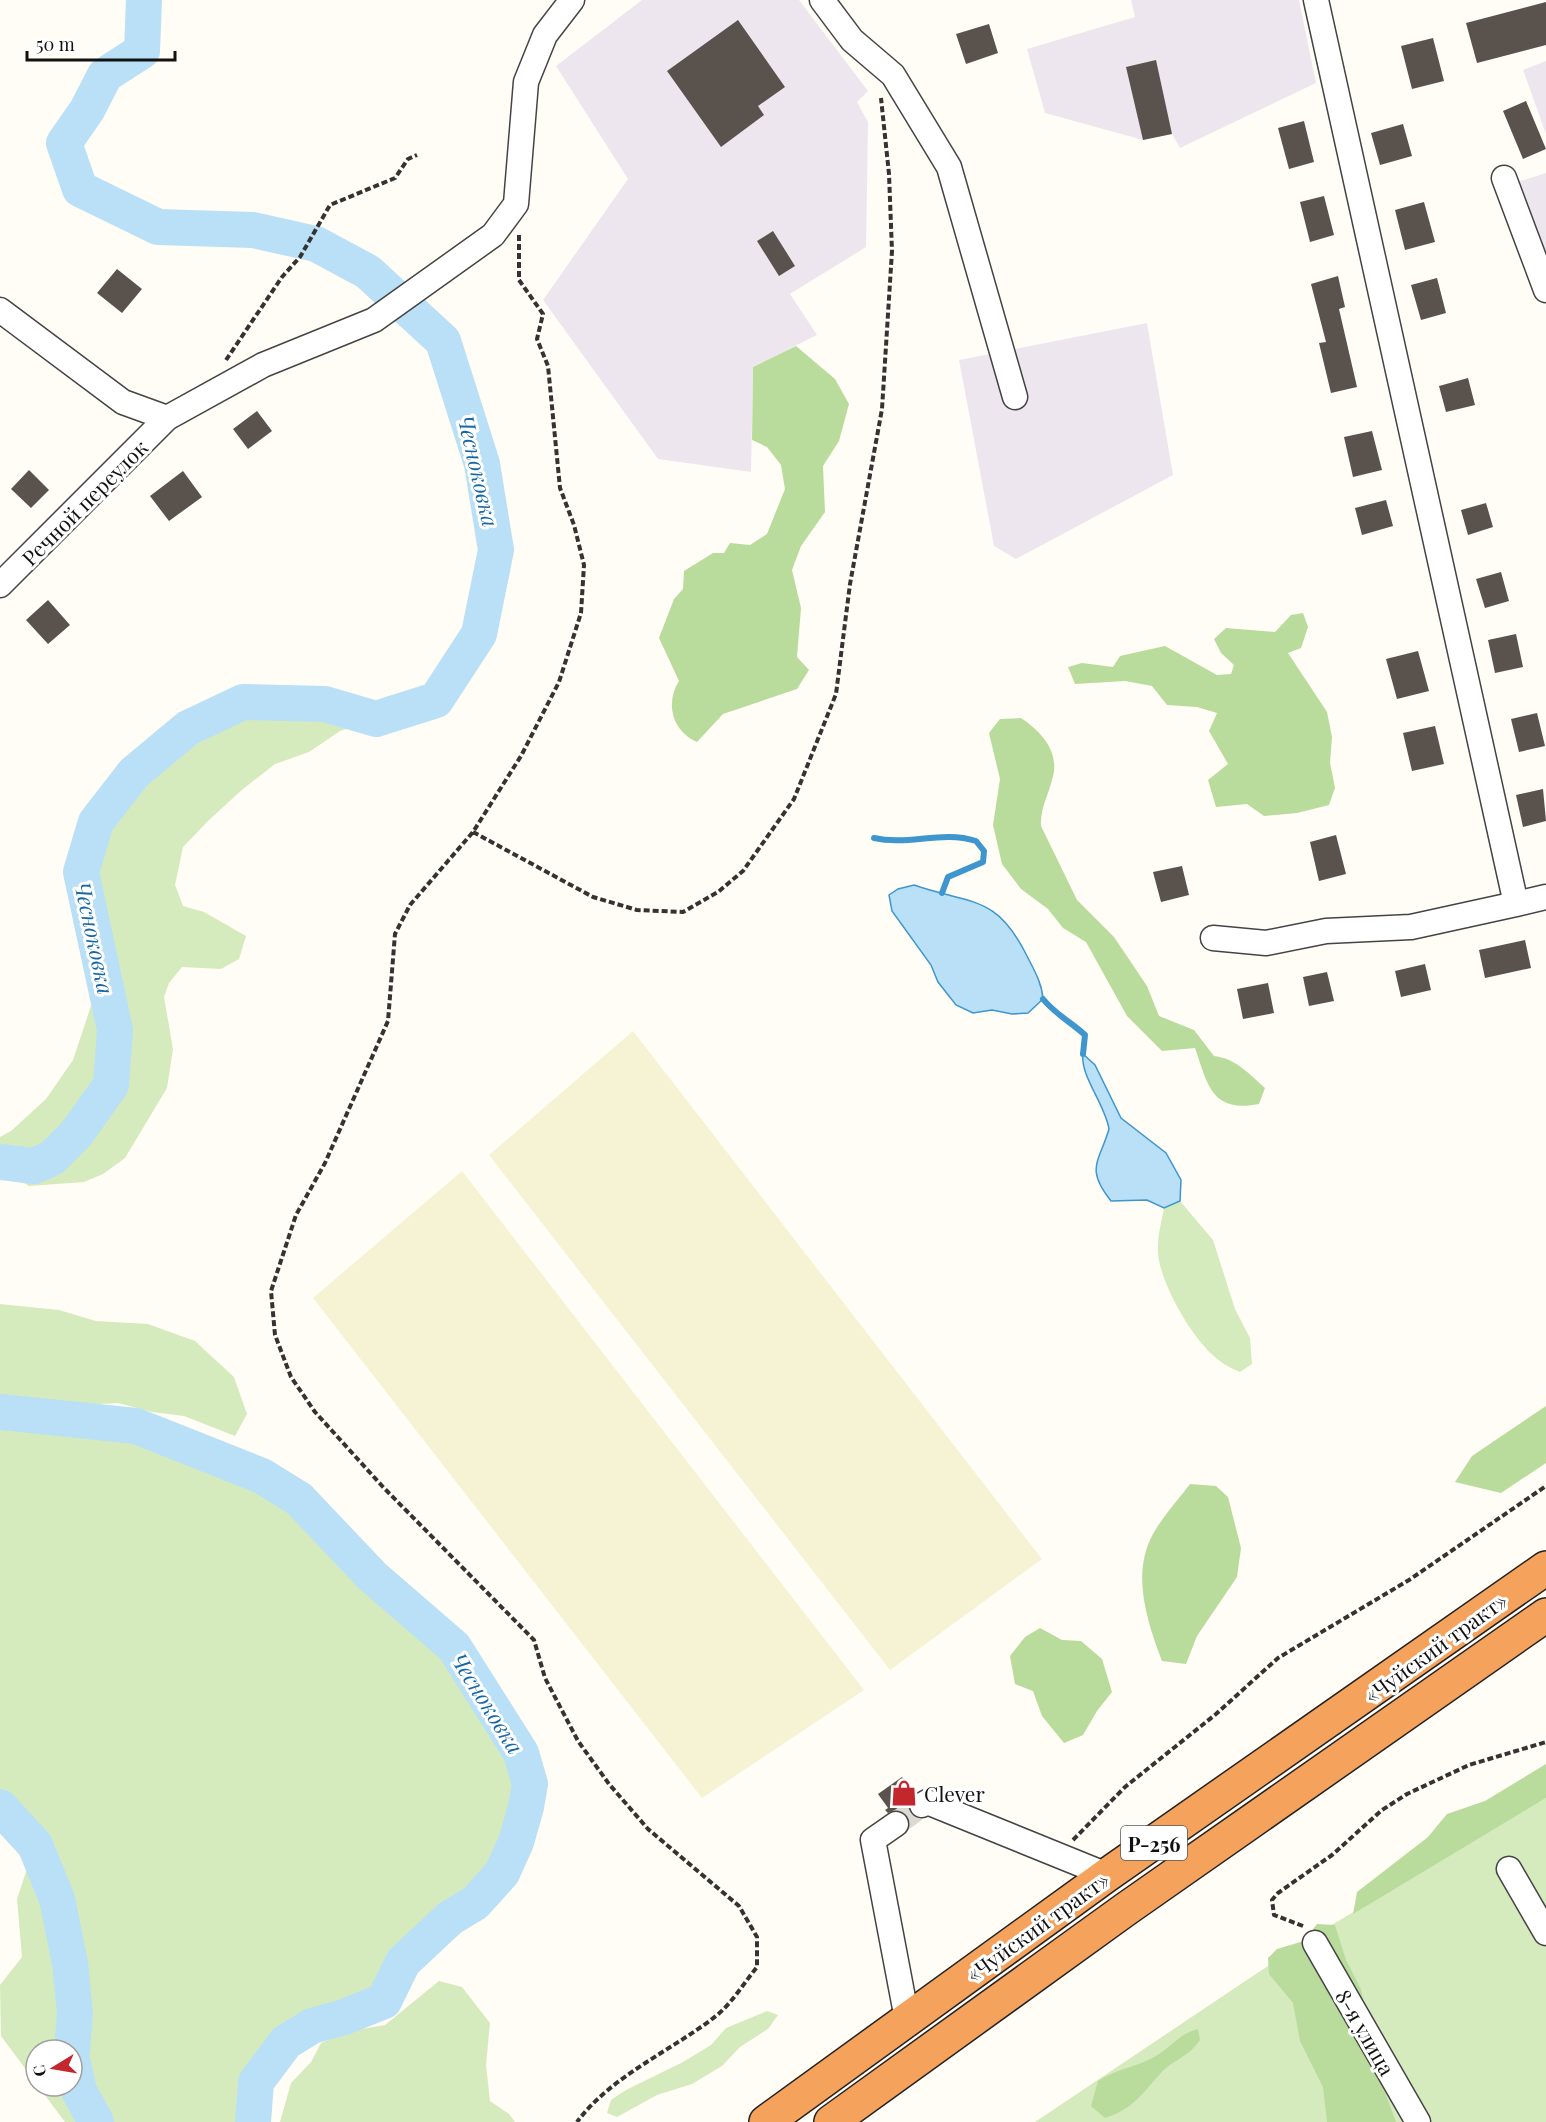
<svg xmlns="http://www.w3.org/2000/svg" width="1546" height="2122" font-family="'Playfair Display',serif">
<rect width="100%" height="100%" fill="#fffdf5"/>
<path fill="#eee6ef" d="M642,0H799L868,91L857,102L868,122L866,247L790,294L817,335L753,367L751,472L658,459L543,300L628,179L556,66Z
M1131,0H1299L1316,83L1180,148L1172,134L1143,140L1045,113L1027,49L1135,17Z
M1546,61V134L1523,70Z
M1546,173V259L1514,183Z
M1147,323L1173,475L1016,559L994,546L959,360Z"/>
<path fill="#f6f3d4" d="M633,1031L1042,1559L890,1670L489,1155Z
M462,1171L864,1690L702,1798L313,1298Z"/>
<path fill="#d5ebbd" d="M243,702L325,704L376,719L340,731L309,752L275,764L243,789L209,820L183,847L175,885L183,906L204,912L246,936L239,959L221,969L182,967L169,983L164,997L173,1049L167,1088L125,1158L103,1174L84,1182L29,1186L0,1169V1137L11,1131L46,1099L73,1060L103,970L81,872L96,822L134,773L188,728Z
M1180,1201L1213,1240L1235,1309L1250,1338L1252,1364L1240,1372C1233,1369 1226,1366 1220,1361C1194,1343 1161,1285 1158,1254C1157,1239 1161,1223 1164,1208Z
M0,1304L59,1310L96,1321L148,1324L195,1341L234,1377L247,1414L235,1436L184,1416L152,1412L118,1403L62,1406L0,1394Z
M0,1412L136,1426L262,1476L299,1499L372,1576L454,1647L521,1753L530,1784L526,1807L516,1842L502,1873L475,1903L450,1918L403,1962L384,2001L344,2017L312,2026L286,2042L256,2082L253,2122H65L38,2086H72V2050H36V2083L1,2036L0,1985L22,1957L17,1899L35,1845L0,1807Z
M1546,1798V2122H1035L1308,1939Z
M439,1981L462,1987L490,2023L486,2065L490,2101L509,2114L515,2122H280L291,2083L311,2062L321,2043L349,2031L385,2025Z
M767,2011L778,2015L768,2029L740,2047L722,2066L692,2084L657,2095L617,2117L607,2113L611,2100L626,2090L683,2062L711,2045L726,2028Z"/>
<path fill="#b9dc9c" d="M796,346L835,379L849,404L839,441L823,466L825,512L801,546L792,570L801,608L797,657L809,670L797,689L723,714L697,742C672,731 665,703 679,681L659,638L674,599L683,589L684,571L713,553H724L730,543L750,545L767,534L785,489L781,465L767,447L752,440L753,367Z
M1303,613L1308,627L1301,648L1288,653L1327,712L1332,737L1330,763L1335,788L1329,805L1297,813L1264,816L1247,804L1216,807L1208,780L1228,764L1209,731L1217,713L1197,707L1167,705L1152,686L1125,681L1075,684L1068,667L1082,663L1113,667L1120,656L1165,646L1217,675L1231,674L1234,665L1221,653L1214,639L1226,628L1275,632L1291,615Z
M1021,718C1042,732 1061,753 1052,780C1048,796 1040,809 1041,826L1077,900L1114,937L1147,986L1159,1016L1194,1030L1214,1056C1237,1059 1249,1074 1265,1088L1259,1104C1212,1113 1208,1086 1195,1048L1162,1051L1127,1016L1086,942L1063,928L1048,909L1021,889L1002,864L993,825L1000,779L989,733L1000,719Z
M1546,1406V1463L1501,1493L1455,1482L1472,1456Z
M1190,1484L1216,1486L1228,1497L1241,1548L1237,1577L1197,1636L1186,1664L1162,1661C1147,1621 1131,1574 1153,1534C1163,1516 1178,1500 1190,1484Z
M1040,1628L1062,1640L1081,1641L1102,1659L1112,1692L1097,1711L1083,1735L1064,1743L1042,1716L1033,1691L1015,1684L1010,1656L1025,1637Z
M1546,1764V1798L1353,1914L1357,1892L1428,1837L1447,1814L1485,1801Z
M1317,1924L1335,1925L1346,1960L1361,1989L1375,2066L1396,2122H1327L1323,2087L1300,2041L1293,2003L1269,1974L1268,1958L1277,1949L1304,1941Z
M1198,2029L1200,2040C1188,2058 1172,2060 1160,2074C1141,2095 1133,2109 1105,2118L1091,2106L1098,2081C1118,2068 1137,2067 1154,2057C1171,2048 1178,2034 1198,2029Z"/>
<path fill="#b9e0f7" stroke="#3f96cf" stroke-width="1.5" d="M914,885C972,905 996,894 1027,956C1034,970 1042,983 1043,999L1028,1013L1012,1014L992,1010L973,1013L956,1005L938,982L931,965L892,911L889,895L898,889Z
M1083,1054L1095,1065L1121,1118L1166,1153L1181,1180L1180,1201L1164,1208L1147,1200L1111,1201C1085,1168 1099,1163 1109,1129C1105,1104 1080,1076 1083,1054Z"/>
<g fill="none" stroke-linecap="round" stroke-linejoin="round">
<path stroke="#3f96cf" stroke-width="6" d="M874,838C908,846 942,830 976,841L984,851L983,862L948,877L942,893
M1043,999C1055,1014 1071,1022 1085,1035L1083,1054"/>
<path stroke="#b9e0f7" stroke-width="36" d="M0,1162L34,1166L52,1158L76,1134L111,1085L115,1030L81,872L96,822L134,773L188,728L243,702L325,704L376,719L436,700L479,634L496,550L482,464L443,341L368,272L316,244L253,230L158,227L80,189L64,143L87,110L105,75L142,51L144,0
M0,1412L136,1426L262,1476L299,1499L372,1576L454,1647L521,1753L530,1784L526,1807L516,1842L502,1873L475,1903L450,1918L403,1962L384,2001L344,2017L312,2026L286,2042L256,2082L253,2122
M0,1807L35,1845L57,1899L70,1963L75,2014L72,2050
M72,2060L79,2091L96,2122"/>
</g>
<path fill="#5a524d" d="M1546,2V45L1477,63L1466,23Z
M738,20L785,87L758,106L764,115L721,147L667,71Z
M989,24L998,53L966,64L956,34Z
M1433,38L1444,81L1412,89L1401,46Z
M1156,60L1172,134L1143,140L1126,67Z
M1526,101L1546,149L1523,159L1503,111Z
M1304,121L1314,162L1289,169L1278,128Z
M1403,124L1412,156L1380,165L1371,133Z
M1324,196L1334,235L1310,242L1300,202Z
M1424,202L1435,242L1405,250L1395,210Z
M773,231L795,266L779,276L757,241Z
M117,269L142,289L122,313L97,293Z
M1338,276L1345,307L1339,309L1357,387L1331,393L1319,343L1326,342L1311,284Z
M1437,278L1446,313L1421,320L1411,285Z
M1468,378L1475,405L1446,412L1439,386Z
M257,411L272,431L248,449L233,429Z
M1372,431L1382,470L1353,477L1344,437Z
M29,470L49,490L31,508L11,489Z
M183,471L202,497L169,521L150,496Z
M1386,500L1393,526L1362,535L1355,508Z
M1486,503L1493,527L1468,535L1461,510Z
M1501,572L1509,601L1485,608L1476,579Z
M48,600L70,625L48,644L26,620Z
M1516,634L1523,667L1495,673L1488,640Z
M1418,651L1429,691L1397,699L1386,659Z
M1537,713L1545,746L1519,752L1511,719Z
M1435,726L1444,764L1412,771L1403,733Z
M1543,789L1546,821L1523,827L1516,795Z
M1336,835L1346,874L1319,881L1310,842Z
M1182,866L1189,895L1161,902L1153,872Z
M1525,940L1531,968L1485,978L1479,950Z
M1425,964L1431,990L1401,997L1395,971Z
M1327,972L1334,1001L1309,1006L1303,977Z
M1268,983L1274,1013L1243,1019L1237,989Z
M902,1777L914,1793L908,1805L910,1812L922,1819L909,1828L907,1815L895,1810L888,1813L885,1810L888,1808L878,1794Z"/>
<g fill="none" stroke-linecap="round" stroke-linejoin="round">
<path stroke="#dbdad3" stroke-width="24" stroke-dasharray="24 12" stroke-linecap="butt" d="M896,1824L922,1805"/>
<g stroke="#444" stroke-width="27">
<path id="minor" d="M822,0L852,40L893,75L949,167L1015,397
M1504,178L1546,290
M0,310L123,402L167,418
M0,585L167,418L263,365L374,320L493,235L516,204L526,82L545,35L572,0
M1516,904L1546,897
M1213,938L1266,943L1326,931L1411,927L1516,904L1316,0
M922,1805L927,1802L1107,1875
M896,1824L873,1840L907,2019
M1509,1869L1546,1933
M1315,1943L1418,2122"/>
</g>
<g stroke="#222" stroke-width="36">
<path id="highway" d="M766,2122L1107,1875L1546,1568
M831,2122L1126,1909L1546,1615"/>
</g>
<path stroke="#333" stroke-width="4" stroke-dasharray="6 3" stroke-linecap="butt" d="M519,235V280L543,314L537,339L548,366L560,488L574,525L584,565L581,613L559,682L521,756L473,832L410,905L395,934L388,1021L325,1163L296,1215L271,1291L275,1335L291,1377L315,1412L383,1487L534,1640L545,1678L578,1741L609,1784L648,1829L739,1906L757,1937V1967C744,1983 732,2003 716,2016C671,2051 611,2076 577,2122
M226,360L282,277L300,257L330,205L395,178L408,159L417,155
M473,832L593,897L637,910L683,912L718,892L743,871L794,799L836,694L850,584L882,409L892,251L889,174L881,98
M1073,1840L1125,1787L1216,1714L1278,1658L1409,1580L1546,1486
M1303,1926L1274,1915L1272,1900L1278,1893L1332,1855L1382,1810L1407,1794L1469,1765L1546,1742"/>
<use href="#minor" stroke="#fff" stroke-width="24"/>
<use href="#highway" stroke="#f5a25d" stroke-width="33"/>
</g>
<defs>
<g id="shop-bare" transform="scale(2.07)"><path d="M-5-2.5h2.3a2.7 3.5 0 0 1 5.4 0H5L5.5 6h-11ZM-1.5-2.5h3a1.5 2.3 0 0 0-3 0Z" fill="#c4262e" stroke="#fff" stroke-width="2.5" paint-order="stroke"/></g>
</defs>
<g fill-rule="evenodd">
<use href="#shop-bare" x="904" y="1793"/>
</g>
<g text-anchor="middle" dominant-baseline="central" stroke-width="6" stroke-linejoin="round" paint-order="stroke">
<rect fill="#fff" stroke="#585858" stroke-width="1.5" x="1121" y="1826" width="66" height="34" rx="4.5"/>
<g font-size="20" font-weight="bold" fill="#111">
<text x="1154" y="1843">Р-256</text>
</g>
<g font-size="21" fill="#111" stroke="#fff">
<text transform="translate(84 502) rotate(-45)">Речной переулок</text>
<text transform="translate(1435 1647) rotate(-36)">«Чуйский тракт»</text>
<text transform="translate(1037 1926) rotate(-36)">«Чуйский тракт»</text>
<text transform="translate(1366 2032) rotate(60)">8-я улица</text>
</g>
<g font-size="21" fill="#111" stroke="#fff" text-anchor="start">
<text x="924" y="1793">Clever</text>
</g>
<g font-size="22" font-style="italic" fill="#1768a6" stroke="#fff">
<text transform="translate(479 471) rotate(77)">Чесноковка</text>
<text transform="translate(95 938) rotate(78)">Чесноковка</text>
<text transform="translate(488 1703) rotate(58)">Чесноковка</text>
</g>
</g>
<g transform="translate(54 2068) rotate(259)"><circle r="28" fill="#ffffff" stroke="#a0a0a0" stroke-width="1.5"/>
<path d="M0-4.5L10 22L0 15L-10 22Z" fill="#c4262e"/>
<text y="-9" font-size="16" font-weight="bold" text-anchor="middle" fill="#111111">С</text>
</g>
<path d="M27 51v9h148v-9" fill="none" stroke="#111111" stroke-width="3"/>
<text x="36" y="51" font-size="18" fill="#111111" stroke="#ffffff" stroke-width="4.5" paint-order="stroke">50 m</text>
</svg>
